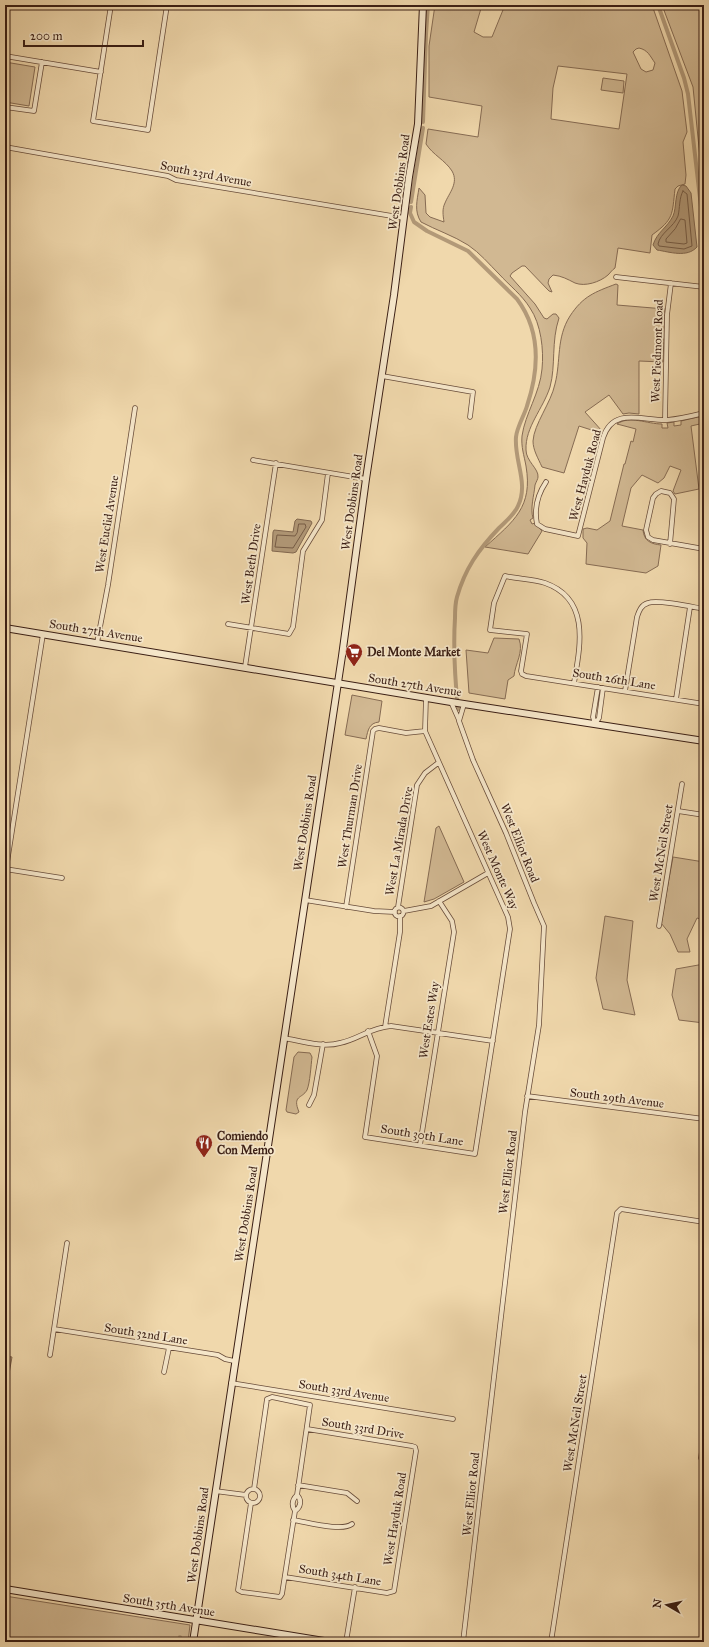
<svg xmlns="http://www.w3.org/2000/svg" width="709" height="1647" font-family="'IM FELL Great Primer',serif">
<rect width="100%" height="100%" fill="#f0d8ac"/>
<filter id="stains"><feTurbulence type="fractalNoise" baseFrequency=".005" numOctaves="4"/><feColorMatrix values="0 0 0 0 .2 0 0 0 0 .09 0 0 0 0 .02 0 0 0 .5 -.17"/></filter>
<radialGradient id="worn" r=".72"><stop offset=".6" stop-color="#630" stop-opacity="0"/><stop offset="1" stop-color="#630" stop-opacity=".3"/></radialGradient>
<path fill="#d1b892" stroke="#866b53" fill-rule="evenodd" d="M435,5H482L474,32L483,37H492L505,5H652L682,91L687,132L683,142L686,175L685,184L678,186L675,189C672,215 674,219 652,235L650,253L618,248L615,268C612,270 611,272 608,275C600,282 585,287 575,283C567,279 562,276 553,275L549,279L548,283L552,292L549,291L525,266H522L512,273L510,276L535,304L544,318L547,319L553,314H556L559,318C551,342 556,365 550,387C543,409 525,427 526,450C526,461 539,469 538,477C538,479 536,482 535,485C534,496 530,508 533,518L530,520L532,524L535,523L542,531L528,554L485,547C514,521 533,507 526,466C524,455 521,447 522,436C525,414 540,393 542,369C544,350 541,324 530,308C522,295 509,285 499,274C489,264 480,253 468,245C454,236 436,230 421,222C414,211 417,201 419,188L425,195L426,213L430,217L444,222C443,215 442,209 445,203C449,193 459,183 452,171C445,160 433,155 426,144L428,129L478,137L482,106L429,97V46ZM639,48C648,50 650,56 655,63L653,70L646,72L641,69L633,52L636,49ZM558,66L627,74L619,129L551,119L553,88Z
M662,5H704V198L693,87Z
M5,62L35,67L29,106L5,102Z
M603,78L624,81L623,93L601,90Z
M616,284L618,285L617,305L665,309L663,362L639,361V414L629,413L623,414L609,395L585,412L602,431L601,433L579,426L564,473L542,467C538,458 533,450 533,441C534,424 551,403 555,384C561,361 556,338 570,316C583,296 595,292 616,284Z
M698,417L704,418V423L691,426L699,489L675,494L673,491L681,470L670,466L664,478L658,483L642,475L631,488L622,526L643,530C644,541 651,544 661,545L658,566L646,573L586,564L587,543L583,538V529L587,528L597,530L610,521L624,464H625L631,441L633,442L636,429L617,424C630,415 647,424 662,424V428H668L667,423L674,422V426L681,425V421Z
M494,638L519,639C524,652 515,664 514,676L508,680L505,699L469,693L466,650L488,653Z
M352,695L382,701L379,722C369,723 368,730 366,739L345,735Z
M439,826L464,882L434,899L424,902L436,828Z
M673,857L704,862V920L697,918L687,939L690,952H678L670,934L661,923Z
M605,916L633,921L627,980L635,1015L603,1009L596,978Z
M704,964V1023L679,1020L672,995L676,969Z
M298,1052L310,1053L312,1057C311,1065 310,1083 307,1090C302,1099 292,1095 299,1112L296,1114L287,1112L286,1110L294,1057Z
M5,1596L190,1625L188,1642H5Z"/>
<path fill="#b29978" stroke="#826850" d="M682,185L686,186L691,193L697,247C687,258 670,252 657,250L653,245C657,232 667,228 673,216C677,207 674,192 682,185Z
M297,519L311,521L312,523L296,552L293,553L272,551L273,532L274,530L293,532L295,521Z
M5,1356L12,1357L5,1396Z"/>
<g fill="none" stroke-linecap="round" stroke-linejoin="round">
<path stroke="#765c46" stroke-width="1" d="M683,191L687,194L692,246L684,249L659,246L658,244C660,233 674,227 678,216C680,208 679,198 683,191Z
M681,219L685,220L687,243L684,244L666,242V239L675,229Z
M299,524H305L306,527L293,548L275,547L277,535L295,536L297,533Z"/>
<path stroke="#b29978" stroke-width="4" d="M658,5L684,78L688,94L704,233
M423,122L426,34L428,5
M411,202L423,128
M411,207L410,213L414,222L427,231L468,251L517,299C541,331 539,370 527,406C524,416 517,427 516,437C514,461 529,483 518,506C514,515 506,521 499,528C478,550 465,569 457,597C455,604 455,611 455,618C453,649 455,679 458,709
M180,1637L181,1642"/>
<g stroke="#684c3a" stroke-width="5.5">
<path id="street" d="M111,5L93,121L148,130L167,5
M5,56L101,72
M5,107L34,111L42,62
M5,147L168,176L176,180L404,218
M616,277L704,287
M382,376L473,392L470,417
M665,420L667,315L671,283
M253,460L366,479
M546,482C538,494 534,509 537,524L545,529L578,536L603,438C613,406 643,421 667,420C680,419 692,416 704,413
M670,544L674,499L670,493L661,491L656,494L653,498L646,530L648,537L653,540L704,549
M228,624L289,634L293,627L303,551L322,520L328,473
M97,643L108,585L135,408
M245,667L276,463
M574,683C580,647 591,599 545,583C533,579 518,579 505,576L494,603L490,630L527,634L521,671L522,674L526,676L704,704
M625,691L637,617C639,611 641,605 648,603C658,599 692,607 704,609
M676,699L690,607
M451,702L459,720
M595,724L599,718L603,688
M595,724L593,717L598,687
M678,811L704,815
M5,869L62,878
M6,869L43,634
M305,900L374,911L395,912
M346,907L373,731L375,729L379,728L406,733L425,731
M398,907L417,785L425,773L438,763
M394.5 912a4.5 4.5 0 1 1 9 0a4.5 4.5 0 1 1-9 0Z
M404,911L431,906L488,873
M659,926L682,784
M385,1027L400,932V916
M368,1031L377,1056L365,1137L475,1154L510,929L508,917L504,908L425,731L426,698
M284,1038C301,1041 323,1048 340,1043C359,1039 369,1028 391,1026L493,1041
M527,1096L704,1119
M309,1105L314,1095L323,1044
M420,1145L454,932L452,921L439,901
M54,1329L218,1355L225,1359L234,1361
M50,1355L67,1243
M164,1372L169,1348
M231,1383L453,1419
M701,1458L704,1437
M298,1485L347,1493L357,1501
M246 1496a7 7 0 1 1 14 0a7 7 0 1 1-14 0Z
M215,1491L246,1495
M251,1503L238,1590L242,1592L280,1597L282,1594L295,1511C291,1505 292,1500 297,1495L310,1405L272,1397L267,1399L254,1489
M295,1511C301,1507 302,1500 297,1495
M293,1520C307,1522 342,1532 352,1524
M285,1577L387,1593L394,1591L416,1451L415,1447L412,1446L307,1429
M346,1642L355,1587
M463,1642L525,1112L539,1025L544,926L534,903L506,833L473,760L459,721L464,704
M551,1642L617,1213L621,1209L704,1222"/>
</g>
<g stroke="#3a1e14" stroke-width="8">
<path id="secondary" d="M5,628L451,702L704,741
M5,1589L330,1642
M193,1642L342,656L366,479L394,295L409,177L418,124L423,5"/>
</g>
<use href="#street" stroke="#f5e6c9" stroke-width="4"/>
<use href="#secondary" stroke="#f5e6c9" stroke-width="6"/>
</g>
<defs>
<g id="supermarket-pin" transform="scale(0.9)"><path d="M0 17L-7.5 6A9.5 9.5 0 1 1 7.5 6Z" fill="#8f2418" stroke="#f5e6c9"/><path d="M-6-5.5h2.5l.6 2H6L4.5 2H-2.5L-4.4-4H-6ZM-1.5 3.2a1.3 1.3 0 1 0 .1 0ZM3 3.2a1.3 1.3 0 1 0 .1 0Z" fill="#fff"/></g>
<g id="restaurant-pin" transform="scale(0.9)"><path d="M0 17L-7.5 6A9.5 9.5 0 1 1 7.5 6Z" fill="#8f2418" stroke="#f5e6c9"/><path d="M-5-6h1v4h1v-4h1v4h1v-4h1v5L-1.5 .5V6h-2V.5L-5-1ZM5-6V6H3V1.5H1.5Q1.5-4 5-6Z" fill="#fff"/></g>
</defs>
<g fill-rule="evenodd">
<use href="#supermarket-pin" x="354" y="652"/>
<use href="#restaurant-pin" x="204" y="1143"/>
</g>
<g text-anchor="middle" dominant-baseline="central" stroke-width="3.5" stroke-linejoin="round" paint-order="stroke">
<g font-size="12" fill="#3a1e14" stroke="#f5e6c9">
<text transform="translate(206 174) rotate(11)">South 23rd Avenue</text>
<text transform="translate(399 182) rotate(-82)">West Dobbins Road</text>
<text transform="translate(657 351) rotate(-88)">West Piedmont Road</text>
<text transform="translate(585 475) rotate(-75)">West Hayduk Road</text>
<text transform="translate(352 502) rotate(-82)">West Dobbins Road</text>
<text transform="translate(107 524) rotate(-81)">West Euclid Avenue</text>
<text transform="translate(251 564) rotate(-82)">West Beth Drive</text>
<text transform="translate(96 631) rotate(9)">South 27th Avenue</text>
<text transform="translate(614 679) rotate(9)">South 26th Lane</text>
<text transform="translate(415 685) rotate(9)">South 27th Avenue</text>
<text transform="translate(350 816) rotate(-81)">West Thurman Drive</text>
<text transform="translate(305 823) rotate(-81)">West Dobbins Road</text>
<text transform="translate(399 841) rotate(-80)">West La Mirada Drive</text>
<text transform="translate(520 843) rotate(68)">West Elliot Road</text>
<text transform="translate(661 853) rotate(-81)">West McNeil Street</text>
<text transform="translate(498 870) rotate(66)">West Monte Way</text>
<text transform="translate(429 1020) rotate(-81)">West Estes Way</text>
<text transform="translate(617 1098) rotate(7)">South 29th Avenue</text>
<text transform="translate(422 1135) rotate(9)">South 30th Lane</text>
<text transform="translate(508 1172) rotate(-83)">West Elliot Road</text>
<text transform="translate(246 1214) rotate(-81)">West Dobbins Road</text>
<text transform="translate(146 1334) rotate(9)">South 32nd Lane</text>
<text transform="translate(344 1391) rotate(9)">South 33rd Avenue</text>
<text transform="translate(575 1423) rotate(-81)">West McNeil Street</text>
<text transform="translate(363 1428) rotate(9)">South 33rd Drive</text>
<text transform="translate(471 1494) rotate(-84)">West Elliot Road</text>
<text transform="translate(395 1519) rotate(-81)">West Hayduk Road</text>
<text transform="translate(198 1535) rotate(-82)">West Dobbins Road</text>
<text transform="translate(340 1575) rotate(9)">South 34th Lane</text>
<text transform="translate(169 1605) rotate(9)">South 35th Avenue</text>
</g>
<g font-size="12" font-weight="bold" fill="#3a1e14" stroke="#f5e6c9" text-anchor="start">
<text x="367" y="652">Del Monte Market</text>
<text x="217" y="1136">Comiendo<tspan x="217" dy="14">Con Memo</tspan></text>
</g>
</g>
<rect width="709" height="1647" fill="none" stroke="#f0d8ac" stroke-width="20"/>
<rect x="6" y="6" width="697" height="1635" fill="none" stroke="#3a1e14" stroke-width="2"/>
<rect x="10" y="10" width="689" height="1627" fill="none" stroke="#3a1e14"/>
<g transform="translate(667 1605) rotate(279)" stroke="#f5e6c9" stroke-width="3" paint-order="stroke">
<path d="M0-3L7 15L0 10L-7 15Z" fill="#3a1e14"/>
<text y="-6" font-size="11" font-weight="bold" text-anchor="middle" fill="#3a1e14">N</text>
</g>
<path d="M24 40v6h119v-6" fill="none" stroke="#3a1e14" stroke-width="2"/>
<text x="30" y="40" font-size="12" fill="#3a1e14" stroke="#f5e6c9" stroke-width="3" paint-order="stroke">200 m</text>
<rect width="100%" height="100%" filter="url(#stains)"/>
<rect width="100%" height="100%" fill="url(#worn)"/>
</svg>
